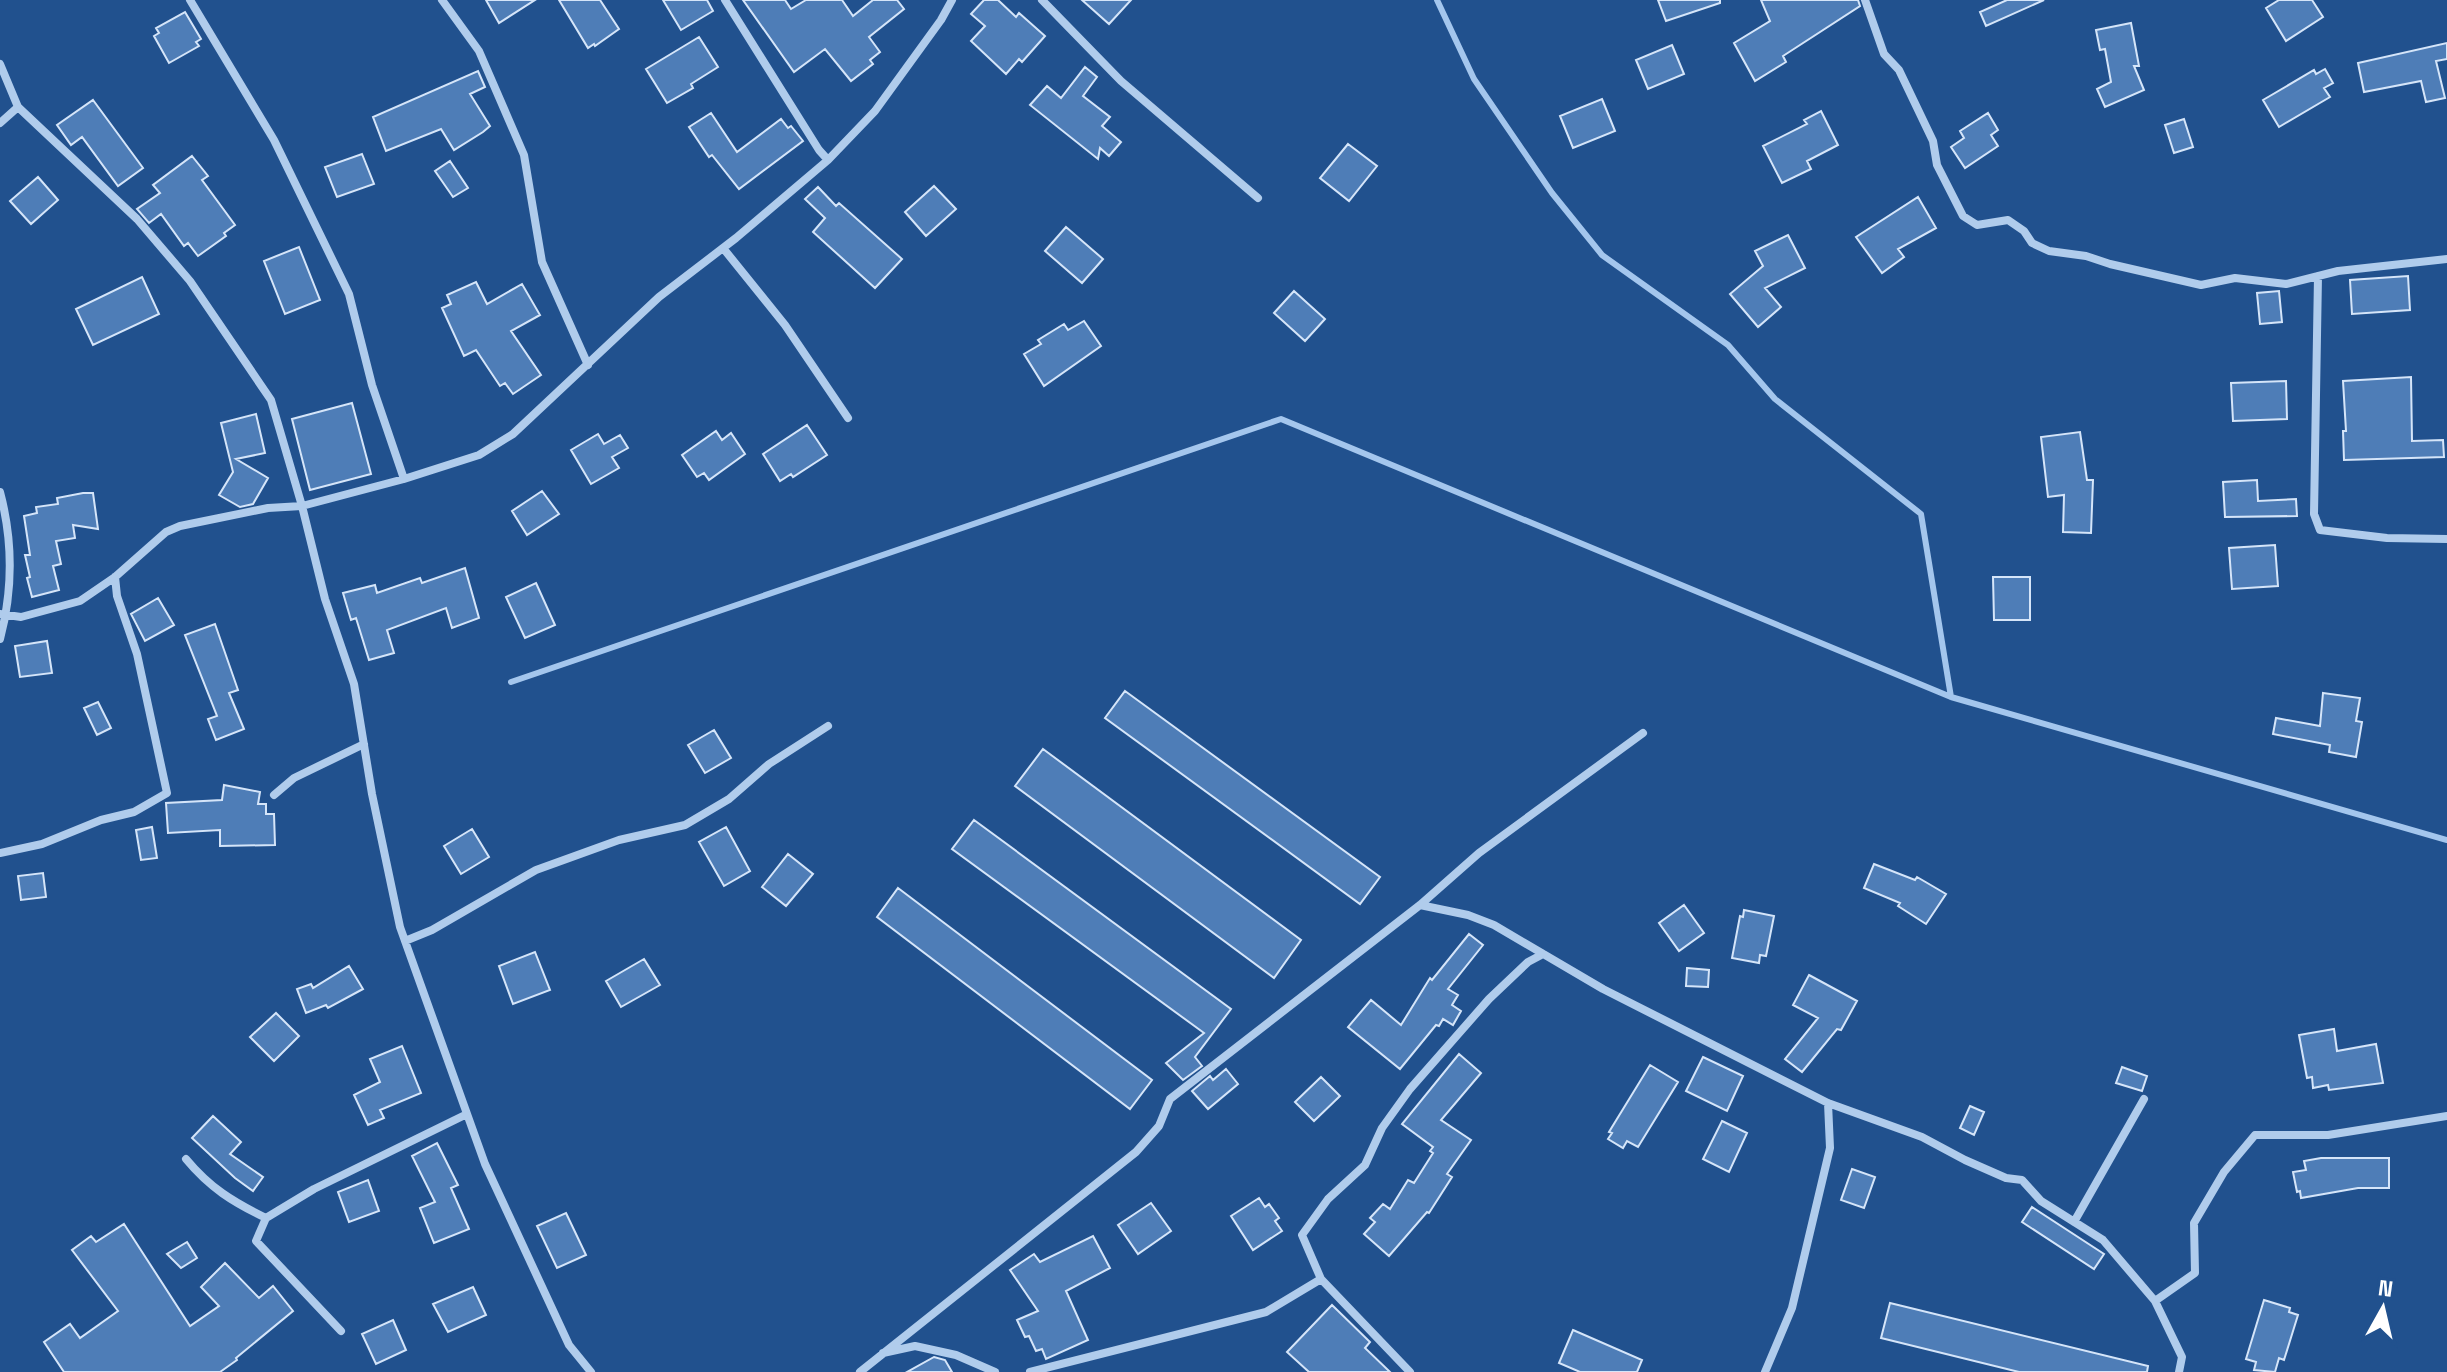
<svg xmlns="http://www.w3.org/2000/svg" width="2447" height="1372" font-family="'Space Grotesk',sans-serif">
<rect width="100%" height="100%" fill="#21518e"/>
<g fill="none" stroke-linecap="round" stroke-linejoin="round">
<path stroke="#a4c6ed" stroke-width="6" d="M1437,0L1474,79L1552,193L1602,255L1728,345L1775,399L1921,514L1951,697
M511,682L1281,419L1951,697L2447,840"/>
</g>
<path fill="#4e7db7" stroke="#d5e5f9" stroke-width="2" d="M486,0H535L499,23Z
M559,0H600L619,29L595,46L594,44L588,48Z
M663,0H707L713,11L681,30Z
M743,0H785L791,9L806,0H842L853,16L873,0H897L904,9L869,37L880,52L870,60L873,64L851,81L825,49L794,72Z
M984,0H998L1016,17L1019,13L1045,36L1022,62L1019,59L1006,74L971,41L985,26L971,14Z
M1082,0H1131L1109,24Z
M1658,0H1720V3L1666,21Z
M1761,0H1858L1860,6L1783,56L1786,62L1755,81L1734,43L1770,21Z
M2007,0H2044L1986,26L1980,12Z
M2279,0H2312L2323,17L2286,41L2266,8Z
M185,12L201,39L196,42L199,46L169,63L154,36L159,33L156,28Z
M2131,23L2139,66H2134L2144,90L2105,107L2097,89L2111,82L2105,49L2100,50L2096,30Z
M699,37L718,67L691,84L693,88L667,103L646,69Z
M2447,43V59L2436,61L2445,98L2426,102L2421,81L2364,92L2358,63Z
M1672,45L1684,74L1648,89L1636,60Z
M1085,67L1097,77L1083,96L1110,117L1102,126L1121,142L1109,156L1100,148L1098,159L1030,105L1047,86L1061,98Z
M2325,69L2333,83L2324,88L2330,97L2279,127L2263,100L2314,70L2316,74Z
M478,71L485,87L470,94L490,126L483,132L454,150L441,129L386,151L373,117Z
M1602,99L1615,131L1573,148L1560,116Z
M93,100L143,168L118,186L82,137L71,145L57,125Z
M1821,111L1838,145L1807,161L1811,169L1782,183L1763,146L1807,124L1804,120Z
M711,113L737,152L781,119L788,128L791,126L803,141L739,189L712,155L709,157L689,127Z
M1988,113L1998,130L1991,135L1998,146L1965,168L1951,147L1964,138L1960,131Z
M2184,119L2193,147L2174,153L2165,125Z
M1348,144L1377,166L1349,201L1320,178Z
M362,154L374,184L337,197L325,167Z
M192,156L208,176L202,180L235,225L224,233L226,236L198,256L188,243L184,246L161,214L149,223L137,209L160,193L153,185Z
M450,161L468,188L453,197L435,171Z
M38,177L58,200L31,224L10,201Z
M934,186L956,209L926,236L905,212Z
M818,187L836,206L839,203L902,259L875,288L813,232L825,218L805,199Z
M1918,197L1936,228L1898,249L1904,257L1882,273L1856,237Z
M1066,227L1103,259L1082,283L1045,251Z
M1788,235L1805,268L1765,288L1781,307L1758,327L1730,294L1763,266L1755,251Z
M299,247L320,300L285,314L264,261Z
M2408,276L2410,310L2352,314L2350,280Z
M142,277L159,314L93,345L76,309Z
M476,282L487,304L522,284L540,315L511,331L541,375L513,394L505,383L500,386L476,350L464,356L442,308L451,304L447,295Z
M1294,291L1325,319L1305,341L1274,313Z
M2279,291L2282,322L2260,324L2257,293Z
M1084,321L1101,346L1044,386L1024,354L1041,344L1038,340L1064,324L1068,330Z
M2411,377L2412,441L2443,440L2444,457L2344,460L2343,431H2346L2343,381Z
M2286,381L2287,419L2233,421L2231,383Z
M352,403L371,474L310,490L292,419Z
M256,414L265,453L236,459L268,478L253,504L240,507L219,495L233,472L221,423Z
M807,425L827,455L793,477L791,474L780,481L763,454Z
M716,431L722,440L731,433L745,454L709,480L704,473L697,477L682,455Z
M2080,432L2087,480H2093L2091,533L2063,532L2064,495L2048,497L2041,437Z
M598,434L604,444L620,435L628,448L612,457L619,468L591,484L571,450Z
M2257,480L2258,501L2296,499L2297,516L2225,517L2223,482Z
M542,491L559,514L527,535L512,511Z
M83,493H93L98,529L73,525L75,538L56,541L61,564L53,566L59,590L32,597L27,578L30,577L25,555H30L24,516L37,513L36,507L58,504L57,498Z
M2275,545L2278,586L2232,589L2229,548Z
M465,568L479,618L452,628L446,608L387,630L394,653L369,660L356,618L351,620L343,593L375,585L377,593L420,578L422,583Z
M1993,577H2030V620H1994Z
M536,583L555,625L525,638L506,597Z
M158,598L174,625L145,641L131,614Z
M215,624L238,690L229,693L244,729L216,740L208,719L217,716L185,635Z
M47,641L52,673L20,677L15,646Z
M1125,691L1380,877L1360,904L1105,718Z
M2323,693L2360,698L2356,721L2362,722L2356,757L2329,752L2330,745L2273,734L2276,718L2320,726Z
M98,702L111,728L97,735L84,708Z
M714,730L731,758L705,773L688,745Z
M1043,749L1301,940L1274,978L1015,786Z
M224,785L260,792L258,804H266V814H274L275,845L220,846V830L168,833L166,803L222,800Z
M974,820L1231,1009L1195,1057L1202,1066L1183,1080L1166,1063L1204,1033L952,849Z
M152,827L157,858L141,860L136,830Z
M726,827L750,871L724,886L699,842Z
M472,829L489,857L461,874L444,846Z
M788,854L813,874L786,906L762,887Z
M1874,864L1915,880L1917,877L1946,894L1926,924L1898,906L1900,903L1864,888Z
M43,873L46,897L21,900L18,876Z
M898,888L1152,1080L1130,1109L877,917Z
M1684,905L1704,933L1679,951L1659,923Z
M1744,910L1774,916L1766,956L1760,955L1759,963L1732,958L1740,916L1743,917Z
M1469,934L1483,945L1448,989L1458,995L1452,1005L1461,1011L1453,1025L1443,1019L1439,1026L1436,1025L1400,1069L1348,1027L1371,1000L1401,1025L1430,978L1432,980Z
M535,952L550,990L513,1004L499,966Z
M644,959L660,985L621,1007L606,981Z
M349,966L363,989L328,1008L326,1005L306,1013L297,989L311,984L313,988Z
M1687,968L1709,970L1708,987L1686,986Z
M1809,975L1857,1001L1841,1030L1837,1029L1802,1072L1785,1059L1818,1018L1793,1005Z
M276,1013L299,1036L274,1061L250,1037Z
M2334,1029L2337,1051L2376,1044L2383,1083L2329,1090L2328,1085L2313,1088L2312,1077L2307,1078L2299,1035Z
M402,1046L421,1093L380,1110L384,1118L368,1125L354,1095L380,1082L370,1059Z
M1459,1054L1481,1073L1441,1120L1471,1140L1447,1174L1452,1177L1429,1213L1427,1212L1389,1256L1364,1234L1375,1222L1370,1218L1383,1204L1390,1209L1408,1180L1414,1183L1433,1153L1430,1151L1433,1147L1402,1124Z
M1703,1057L1743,1076L1727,1111L1686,1091Z
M1650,1065L1678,1082L1638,1147L1627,1141L1623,1148L1608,1139L1612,1133L1609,1132Z
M2122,1067L2147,1076L2142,1091L2116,1083Z
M1226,1069L1238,1084L1208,1109L1192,1091L1210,1076L1213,1080Z
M1321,1077L1340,1096L1314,1121L1295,1102Z
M1970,1106L1984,1112L1974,1135L1960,1128Z
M213,1116L241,1142L230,1154L263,1177L253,1191L235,1178L192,1138Z
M1722,1121L1747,1133L1729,1172L1703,1159Z
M437,1143L458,1185L451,1188L469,1229L434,1243L420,1208L435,1202L412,1156Z
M2321,1158H2389V1188H2358L2301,1198L2300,1191L2297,1192L2293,1172L2306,1170L2304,1161Z
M1852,1169L1875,1177L1864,1208L1841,1200Z
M368,1180L379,1211L349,1222L338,1192Z
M1259,1198L1265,1207L1269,1204L1279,1218L1275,1221L1282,1231L1253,1250L1231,1216Z
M1151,1203L1171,1231L1138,1254L1118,1225Z
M2032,1207L2104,1254L2094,1269L2022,1222Z
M566,1213L586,1255L557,1268L537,1226Z
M124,1224L190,1326L219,1306L201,1287L225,1263L259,1298L273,1286L293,1311L236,1358L237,1360L220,1372H64L44,1342L70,1324L80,1338L118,1311L72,1250L91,1236L96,1242Z
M1093,1236L1110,1268L1066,1291L1088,1340L1046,1359L1042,1349L1036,1351L1029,1336L1025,1337L1017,1320L1038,1311L1010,1270L1034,1254L1040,1262Z
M187,1242L197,1258L181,1268L167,1254Z
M473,1287L486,1315L448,1332L433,1304Z
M2264,1300L2290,1308L2289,1312L2298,1315L2284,1360L2279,1358L2275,1372L2254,1370L2256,1362L2246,1359Z
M1890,1303L2148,1366L2147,1372H2019L1881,1338Z
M1332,1305L1370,1342L1365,1348L1390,1372H1309L1287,1352Z
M393,1320L406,1350L376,1364L362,1334Z
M1573,1330L1642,1360L1637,1372H1580L1559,1363Z
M934,1357L945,1360L952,1372H907Z"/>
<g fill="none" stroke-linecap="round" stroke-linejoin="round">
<path stroke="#b0ccec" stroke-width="8" d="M190,0L274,140L349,294L372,385L404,479
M442,0L479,51L524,155L542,262L588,365
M725,0L819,150L828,160
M1042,0L1121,81L1258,198
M1865,0L1884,54L1899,70L1933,141L1937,165L1963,216L1977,225L2008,220L2024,231L2032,243L2049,251L2086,256L2110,264L2201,285L2235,278L2286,284L2338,271L2447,259
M0,64L18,107L137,219L190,281L271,400L302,506L325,599L354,684L372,794L400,927L485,1164L569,1345L591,1372
M0,123L18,107
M723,248L785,325L848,418
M2318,276L2314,514L2320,530L2387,538L2447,539
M0,492C13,541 13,590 0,639
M0,614L21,617L80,601L115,577L166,532L180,526L268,508L302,506L404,479L479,455L513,434L659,297L736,238L828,160L875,111L941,20L952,0
M274,795L294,778L364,744
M0,853L42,844L101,820L134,812L167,793L137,654L117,596L115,577
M1420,905L1468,915L1494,925L1603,989L1828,1103L1922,1137L1965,1160L2006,1178L2022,1180L2041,1201L2103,1240L2155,1301L2182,1357L2179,1372
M405,941L432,930L536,870L619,840L685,825L729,799L769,764L828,726
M186,1159C210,1188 233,1202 266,1218L314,1189L467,1114
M266,1218L256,1241L341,1331
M2074,1222L2144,1099
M1321,1279L1302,1235L1328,1199L1365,1165L1382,1128L1410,1089L1489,999L1528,962L1543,954
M2155,1301L2195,1273L2194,1223L2224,1172L2255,1135H2328L2447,1116
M883,1353L915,1346L956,1355L995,1372
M860,1372L1136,1152L1159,1126L1170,1099L1420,905L1479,853L1643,733
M1030,1372L1266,1312L1321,1279L1410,1372
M1765,1372L1792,1308L1830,1148L1828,1103"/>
</g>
<g transform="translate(2383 1308) rotate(8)" stroke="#21518e" stroke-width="6" paint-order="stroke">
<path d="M0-6L14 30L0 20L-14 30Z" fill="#ffffff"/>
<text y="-12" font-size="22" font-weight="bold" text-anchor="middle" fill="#ffffff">N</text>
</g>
</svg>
